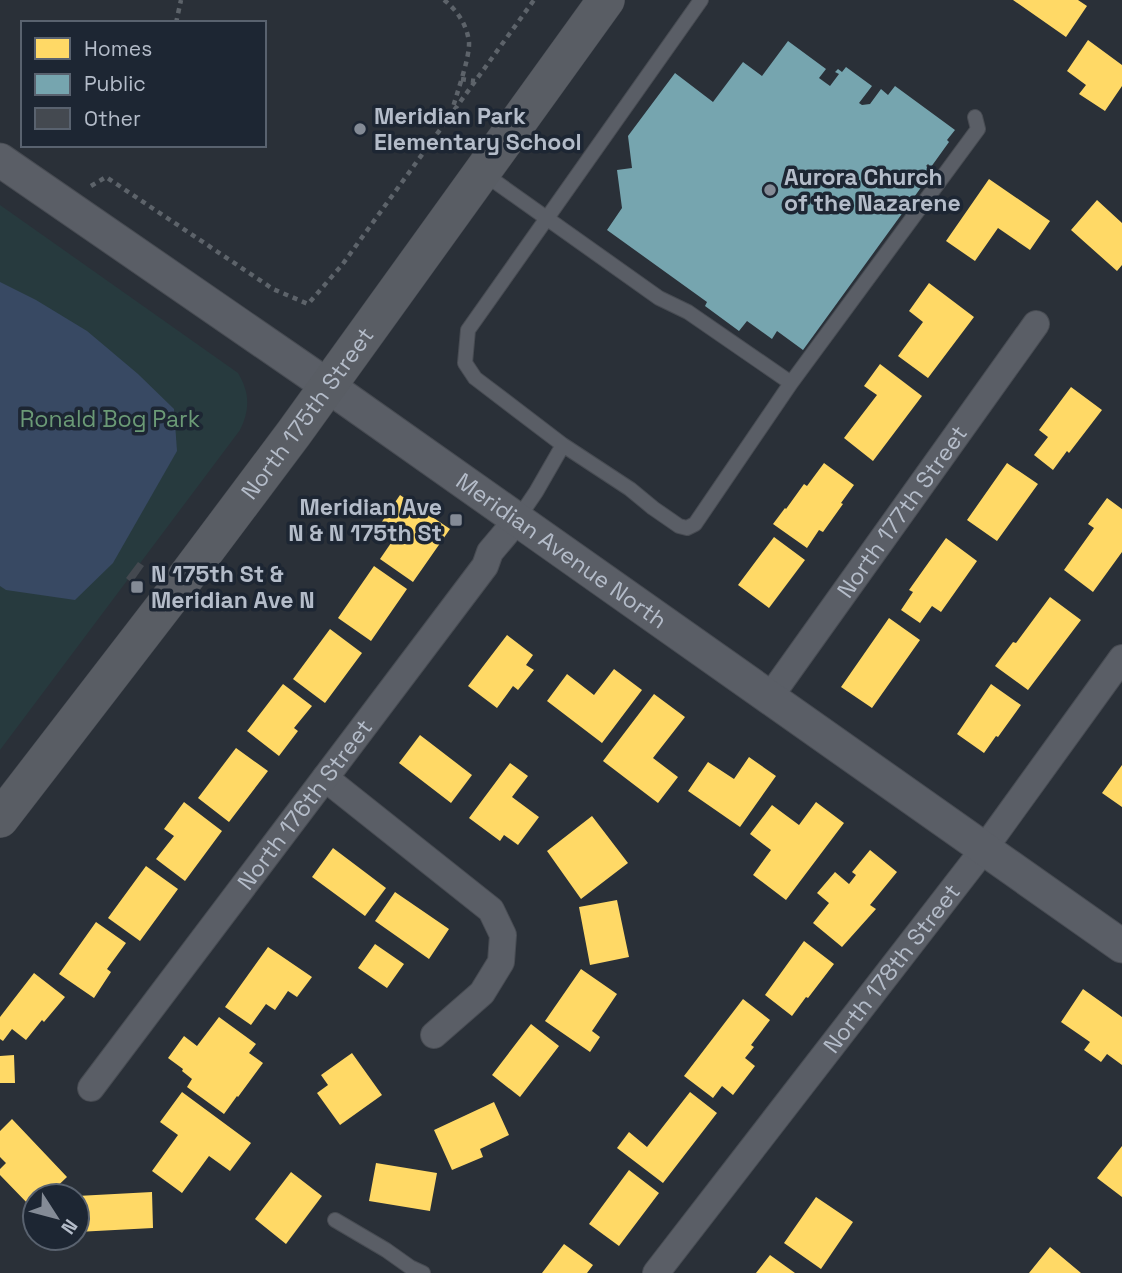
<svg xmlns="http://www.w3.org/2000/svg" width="1122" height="1273" font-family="'Space Grotesk',sans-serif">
<rect width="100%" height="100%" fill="#2a3038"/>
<path fill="#273a3e" d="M0,205L238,373C250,393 250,410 240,430L0,750Z"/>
<path fill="#384963" d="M0,282L36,300L87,331L138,374L174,409L177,451L113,563L75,600L6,590L0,586Z"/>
<path fill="#ffd966" d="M1013,0H1078L1087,6L1066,37Z
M1088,40L1122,65V86L1105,111L1079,94L1086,85L1067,71Z
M989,179L1050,221L1030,250L998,228L975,261L946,241Z
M1097,200L1122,223V265L1117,271L1071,230Z
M929,283L974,317L928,378L898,356L923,322L909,311Z
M880,364L922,396L873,461L844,438L877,395L864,386Z
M1071,387L1102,410L1069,453L1067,451L1053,470L1034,455L1048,437L1039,430Z
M824,463L854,485L841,503L843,504L823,532L819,530L807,548L773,524L785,508L786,509L804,484L807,486Z
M1007,463L1038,484L997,541L967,520Z
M400,495L450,529L413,582L380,559L391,543L375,532Z
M1107,498L1122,509V552L1093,592L1064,570L1094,528L1088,524Z
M774,537L805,560L769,608L738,585Z
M946,538L977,561L941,612L932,606L920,623L901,610L913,592L909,590Z
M374,566L407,589L371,641L338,618Z
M1050,597L1081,620L1028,690L995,666L1013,642L1016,643Z
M889,618L920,640L872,708L841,687Z
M330,629L362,653L325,703L293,679Z
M507,635L533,655L526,665L534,670L518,690L513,686L497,708L468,686Z
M614,669L642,690L602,743L547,701L567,674L594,695Z
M283,684L312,706L294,728L298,731L279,756L247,731Z
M991,684L1021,705L998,737L996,736L984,753L957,734Z
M654,694L685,717L653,758L678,777L658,803L603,761Z
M420,735L472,775L451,803L399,763Z
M236,748L268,771L229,822L198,798Z
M749,757L776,776L740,827L688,791L708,762L734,779Z
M510,763L528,776L512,797L539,817L518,845L504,835L500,841L469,818Z
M1122,765V807L1102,793Z
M184,802L222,831L185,881L156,859L174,836L164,829Z
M816,802L844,823L786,900L753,875L771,850L750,834L772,805L799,825Z
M592,816L628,863L581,899L547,851Z
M333,848L386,888L365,916L312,877Z
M870,850L897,872L870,905L876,909L842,947L813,923L829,903L817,893L835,872L849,884L856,875L852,872Z
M146,866L178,889L140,941L108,918Z
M395,892L449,929L429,959L375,921Z
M617,900L629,957L590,965L579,907Z
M96,922L126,943L107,969L111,972L94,998L59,974Z
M804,941L834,964L808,998L806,997L792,1016L765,995Z
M375,944L404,964L387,988L358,968Z
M268,947L312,977L297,997L288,991L275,1010L266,1004L251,1025L225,1007Z
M581,969L617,994L592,1031L600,1037L590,1052L545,1021Z
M34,973L65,997L44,1022L42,1020L26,1040L12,1029L3,1041L0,1039V1017Z
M1083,989L1122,1017V1065L1107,1054L1101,1062L1084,1050L1090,1042L1061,1022Z
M743,999L770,1020L751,1045L754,1047L745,1058L755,1066L733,1095L722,1086L713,1098L684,1076Z
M219,1017L256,1044L249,1053L263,1063L238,1097L237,1096L224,1114L187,1087L192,1079L182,1071L183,1069L168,1058L184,1036L197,1046Z
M531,1024L559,1046L520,1097L492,1075Z
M352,1053L382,1095L340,1125L317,1093L328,1085L321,1075Z
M14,1055L15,1083H0V1056Z
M182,1092L251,1143L230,1171L209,1156L182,1193L152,1171L178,1135L160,1122Z
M690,1092L717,1113L663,1183L617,1148L629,1132L647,1147Z
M494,1102L509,1135L480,1149L483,1157L452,1170L434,1130Z
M12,1119L67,1177L47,1196H35V1201L30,1206L0,1175V1169L6,1163L0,1157V1131Z
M1122,1146V1197L1097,1178Z
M376,1163L437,1173L430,1211L369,1201Z
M629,1170L659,1193L619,1246L589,1224Z
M291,1172L322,1196L286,1244L255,1219Z
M152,1192L153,1228L77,1232V1196Z
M816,1197L853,1222L821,1269L784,1243Z
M564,1244L593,1265L587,1273H542Z
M1050,1247L1081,1273H1029Z
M770,1255L795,1273H756Z"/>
<path fill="#76a5af" d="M788,41L826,69L819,78L830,86L839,74L835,72L838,69L842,72L846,67L872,86L859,103L862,105L870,104L881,89L888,95L895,86L955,130L947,140L949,142L931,167L928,164L926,166L933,171L803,350L777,331L772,339L747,321L739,331L705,306L707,302L607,230L622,208L617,170L632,168L628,136L675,73L713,102L743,62L762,76Z"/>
<path fill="#444950" d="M138,562L144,566L132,583L126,578Z"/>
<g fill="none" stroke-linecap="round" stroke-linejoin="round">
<g stroke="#484c53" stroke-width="16">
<path id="service" d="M701,0L468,330L465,363L475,378L563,445L630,489L653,508L679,526L687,528L695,524L791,383L978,129L975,117
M483,173L659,298L688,312L791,383
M517,520L536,492L563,445
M335,1220L386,1250L410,1267L423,1273"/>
</g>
<g stroke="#484c53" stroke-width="28">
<g id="minor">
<path id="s1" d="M769,698L1036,324"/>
<path d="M325,778L491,910L503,935L501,962L482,993L434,1035"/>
<path id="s2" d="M91,1088L485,566L490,552L517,520"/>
<path id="s3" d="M656,1273L984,849L1122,658"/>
</g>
</g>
<g stroke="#484c53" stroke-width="35">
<g id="tertiary">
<path id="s4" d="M0,160L328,386L1122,946"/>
</g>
</g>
<g stroke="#484c53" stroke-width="38">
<g id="secondary">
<path id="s5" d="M0,819L171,597L294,433L606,0"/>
</g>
</g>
<path stroke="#5d636a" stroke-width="4.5" stroke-dasharray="5 5" stroke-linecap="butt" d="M444,0C457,10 467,25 469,42C470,58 456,95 452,111
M176,23L181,0
M461,79L475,81
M91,186L106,177L273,289L308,304L342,265L534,0"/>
<use href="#service" stroke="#5a5e66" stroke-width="14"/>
<use href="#minor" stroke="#5a5e66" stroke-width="26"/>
<use href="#tertiary" stroke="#5a5e66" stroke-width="33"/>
<use href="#secondary" stroke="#595d64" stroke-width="37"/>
</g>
<g fill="#848b96" stroke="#1d2633" stroke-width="2.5">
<circle cx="360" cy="129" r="7"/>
<circle cx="770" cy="190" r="7"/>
<rect x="449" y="513" width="14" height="14" rx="3.5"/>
<rect x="130" y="580" width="14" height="14" rx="3.5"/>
</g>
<g text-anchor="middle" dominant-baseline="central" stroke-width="7" stroke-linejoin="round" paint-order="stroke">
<g font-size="23" font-weight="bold" fill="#b4bcc9" stroke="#1d2633" text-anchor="start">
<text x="374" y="116">Meridian Park<tspan x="374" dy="26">Elementary School</tspan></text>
<text x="784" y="177">Aurora Church<tspan x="784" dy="26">of the Nazarene</tspan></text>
<text x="442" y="507" text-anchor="end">Meridian Ave<tspan x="442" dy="26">N &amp; N 175th St</tspan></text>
<text x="151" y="574">N 175th St &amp;<tspan x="151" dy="26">Meridian Ave N</tspan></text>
</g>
<g font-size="23" fill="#b4bcc9" stroke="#1d2633">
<text stroke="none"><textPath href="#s5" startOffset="509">North 175th Street</textPath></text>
<text stroke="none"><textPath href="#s1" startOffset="229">North 177th Street</textPath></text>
<text stroke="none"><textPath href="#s4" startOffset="684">Meridian Avenue North</textPath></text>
<text stroke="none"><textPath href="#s2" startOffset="355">North 176th Street</textPath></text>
<text stroke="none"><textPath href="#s3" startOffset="385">North 178th Street</textPath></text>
</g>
<g font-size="23" fill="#6b9a76" stroke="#1d2633">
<text x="110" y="419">Ronald Bog Park</text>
</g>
</g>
<rect x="21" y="21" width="245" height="126" fill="#1d2633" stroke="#59626f" stroke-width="2"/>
<rect x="35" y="38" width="35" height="21" fill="#ffd966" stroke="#59626f" stroke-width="2"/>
<text x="84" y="56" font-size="21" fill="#b4bcc9">Homes</text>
<rect x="35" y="74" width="35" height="21" fill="#76a5af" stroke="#59626f" stroke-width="2"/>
<text x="84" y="91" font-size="21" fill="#b4bcc9">Public</text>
<rect x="35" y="108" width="35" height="21" fill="#444950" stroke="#59626f" stroke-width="2"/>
<text x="84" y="126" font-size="21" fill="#b4bcc9">Other</text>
<g transform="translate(56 1217) rotate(126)"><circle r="33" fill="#1d2633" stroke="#59626f" stroke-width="2"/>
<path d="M0-5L12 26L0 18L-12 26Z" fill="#848b96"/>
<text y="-10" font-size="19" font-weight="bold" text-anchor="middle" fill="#b4bcc9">N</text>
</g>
</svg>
